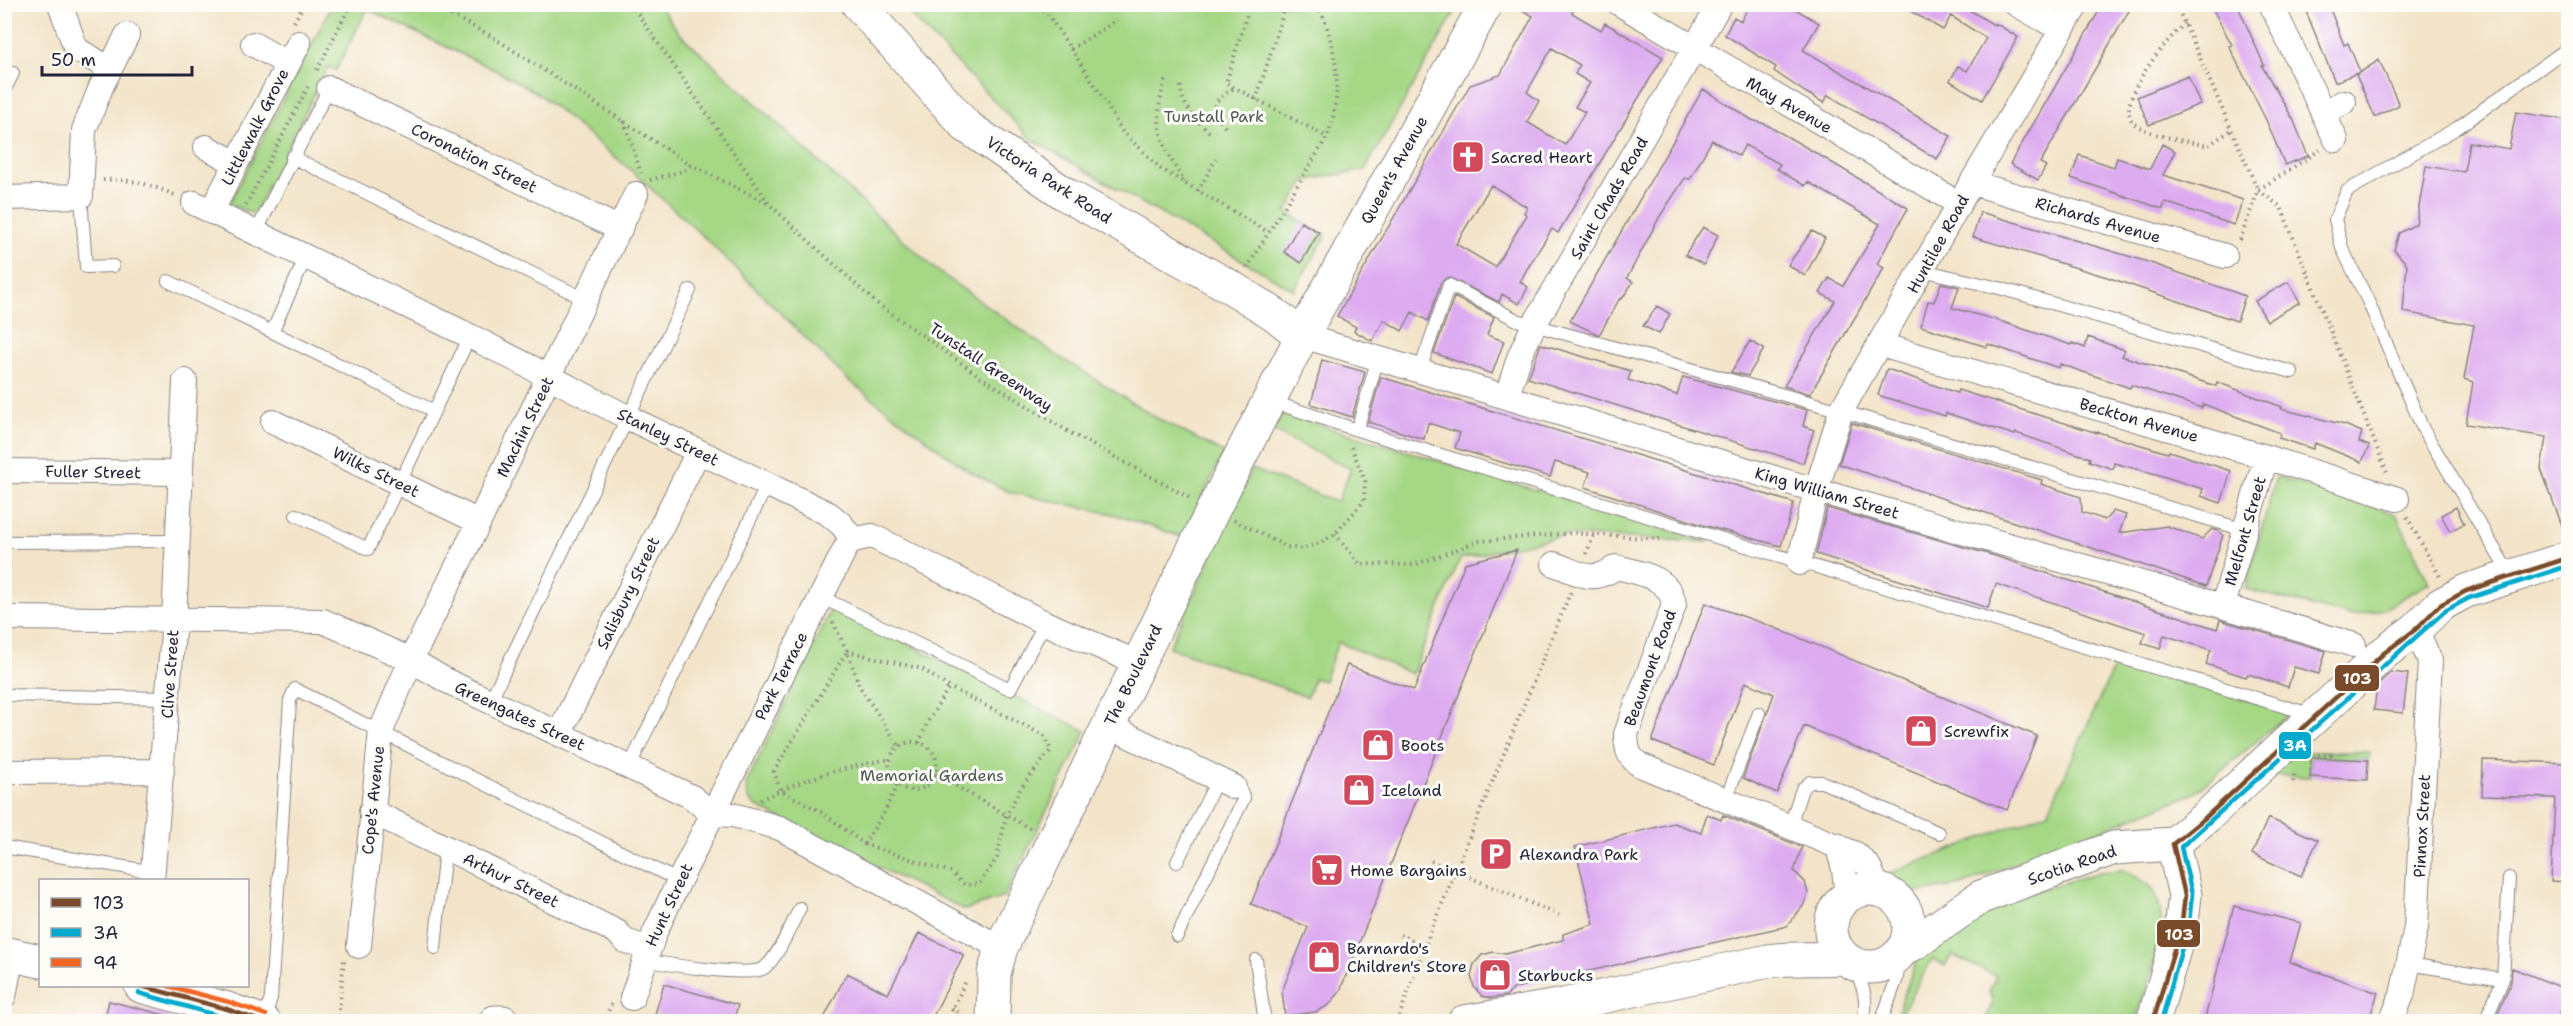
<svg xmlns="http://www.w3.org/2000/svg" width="2573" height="1026" font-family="'Shantell Sans',sans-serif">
<rect width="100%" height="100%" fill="#fdfcf7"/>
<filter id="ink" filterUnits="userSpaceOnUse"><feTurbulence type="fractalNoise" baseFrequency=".0167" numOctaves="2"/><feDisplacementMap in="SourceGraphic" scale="12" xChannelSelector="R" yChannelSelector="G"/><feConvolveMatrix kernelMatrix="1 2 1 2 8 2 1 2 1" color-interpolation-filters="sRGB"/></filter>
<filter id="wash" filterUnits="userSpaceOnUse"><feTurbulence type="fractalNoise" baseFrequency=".008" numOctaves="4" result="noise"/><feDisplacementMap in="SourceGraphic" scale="24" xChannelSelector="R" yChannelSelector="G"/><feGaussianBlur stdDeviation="1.35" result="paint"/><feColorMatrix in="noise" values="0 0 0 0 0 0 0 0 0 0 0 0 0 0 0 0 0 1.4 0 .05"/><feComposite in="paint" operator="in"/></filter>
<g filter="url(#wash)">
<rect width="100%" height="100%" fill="#f3e4c9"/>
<path fill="#a5d785" stroke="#647c60" stroke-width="1.5" d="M332,5H659L679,33L936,270L1058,356L1155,417L1224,453L1182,537L1113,514L1009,492L967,470L849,381L709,242L632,171L540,95L501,73L367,9L336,70L328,67L254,214L229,204Z
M901,5H1459L1365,170L1306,180L1286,212L1326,236L1294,290L1032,140Z
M1283,414L1709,542L1565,535L1460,559L1412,674L1338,642L1324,681L1314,678L1307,697L1169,647L1252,469L1337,502L1351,469L1273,431Z
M2276,477L2342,496L2396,514L2429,583L2384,609L2351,616L2245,589Z
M832,607L1086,731L1004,897L965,910L755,806L748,797L746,784Z
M2116,662L2290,713L2195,793L1961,885L1919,892L1899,886L1883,876L2048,812Z
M2294,752H2370L2368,760L2311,757L2310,777L2272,775Z
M2123,870C2130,874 2140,878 2147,884C2180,914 2146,986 2135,1021H1985L1993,1002L1989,992L1996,976L1952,955L1945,966L1932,959L1897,1021L1894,1022L1917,959L1938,933L2010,899L2100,872Z"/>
<g id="blocks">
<path fill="#ddacf0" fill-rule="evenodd" d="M1511,4H1564L1574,9L1572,13L1601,30L1605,23L1663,57L1558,233L1552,229L1527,269L1520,282L1528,287L1519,304L1502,294L1499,302L1448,277L1441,282L1428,321L1412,312L1402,331L1384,320L1372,341L1354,331L1356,327L1337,316L1470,85L1500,75L1533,16ZM1552,48L1580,65L1575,74L1590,83L1575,107L1585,112L1565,145L1527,122L1539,101L1527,92ZM1491,185L1527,207L1524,213L1527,215L1495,267L1456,244Z
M1750,4H1787L1819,23L1803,50L1951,136L1937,159L1828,95L1824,103L1805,92L1774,71L1776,67L1725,35L1734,17L1741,21Z
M1898,4L1961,5L1994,25L1995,23L2018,37L1982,100L1950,81L1958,66L1967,71L1986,38L1951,16L1943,30Z
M2103,4H2133L2040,163L2046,166L2038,180L2010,164Z
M2210,4H2237L2264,65L2262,66L2293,119L2308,156L2285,165L2266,120L2229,46L2232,45Z
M2303,4H2328L2344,45L2348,43L2360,72L2335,82Z
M2379,60L2399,105L2375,117L2356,75Z
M2188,76L2200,104L2149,125L2137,97Z
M1703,89L1752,120L1765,124L1809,149L1908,208L1877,264L1884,268L1810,394L1784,386L1835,301L1820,293L1829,278L1843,286L1880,224L1808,182L1805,186L1777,169L1780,164L1745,145L1739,156L1712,140L1690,179L1685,178L1660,216L1627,278L1633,282L1622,299L1620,298L1599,335L1570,321Z
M2516,112L2568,120V539H2567L2541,469L2546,437L2466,424L2473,382L2464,379L2474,325L2403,312L2407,264L2394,250L2399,233L2416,224L2426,166L2464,172L2469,142L2509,149Z
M2162,144L2175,151L2163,175L2243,200L2234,225L2165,202L2163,209L2071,178L2079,155L2114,167L2117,158L2150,169Z
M1980,212L2145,261L2245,296L2237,321L2107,277L1973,237Z
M1301,222L1319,232L1301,263L1284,252Z
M1703,227L1718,235L1704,265L1685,255Z
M1812,231L1825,238L1805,276L1788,265Z
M2288,282L2300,302L2267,321L2255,301Z
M1941,283L1959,287L1952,308L2000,321L2071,345L2072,343L2085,348L2088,337L2125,350L2122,356L2216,386L2217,382L2282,407L2281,409L2345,425L2362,432L2359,442L2369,446L2362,462L2315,443L2313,449L2279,438L2280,433L2203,404L2202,408L2131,385L2130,388L2060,364L2059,368L1988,344L1987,347L1921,326L1928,301L1934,302Z
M1454,297L1494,317L1487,335L1504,341L1492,374L1434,353Z
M1657,306L1670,314L1659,334L1643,326Z
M1750,341L1764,349L1748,376L1731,372Z
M1541,344L1631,371L1628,380L1677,395L1683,377L1807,410L1803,426L1814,430L1803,463L1528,378Z
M1322,360L1365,372L1352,417L1311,404Z
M1887,369L1957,393L1958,390L2097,433L2098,432L2168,453L2169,451L2231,471L2221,503L2201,496L2203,489L2156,474L2114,463L2113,469L2089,461L2090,458L2016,433L2015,435L1946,413L1945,416L1878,395Z
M1381,377L1794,503L1781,546L1703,525L1585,487L1590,472L1555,462L1550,477L1455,448L1460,433L1428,423L1424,439L1368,422Z
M1852,423L2042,480L2041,484L2081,497L2082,512L2105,520L2113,511L2126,515L2119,533L2167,526L2202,539L2212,529L2219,531L2223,535L2206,586L1839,464Z
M2456,507L2464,524L2450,531L2441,515Z
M1827,508L1995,556L2217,629L2220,620L2326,651L2319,674L2294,667L2288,687L2248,674L2246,677L2206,664L2211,650L2164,635L2160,649L2142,643L2146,633L1996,584L1988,608L1816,554Z
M1517,550L1339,993L1329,1005L1316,1012L1285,1016L1282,991L1308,927L1251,904L1347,665L1414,690L1465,563Z
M1705,603L1768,625L2037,736L2007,810L1804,726L1777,793L1743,778L1774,694L1745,682L1714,765L1652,741Z
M2391,672L2408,674L2403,713L2374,710L2377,685Z
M2311,757L2368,760L2367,780L2310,777Z
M2483,760L2568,763V882L2551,881L2555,798L2482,796Z
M1707,814L1721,820L1723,815L1802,847L1794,871L1805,882L1808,894L1803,906L1787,926L1515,988L1506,996L1491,998L1482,996L1474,987L1471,976L1474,964L1482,955L1494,952L1505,954L1563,940V934L1594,924L1575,847L1674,823L1701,833Z
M2268,818L2318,840L2301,876L2252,854Z
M2234,906L2301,923L2290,962L2378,993L2368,1022H2204Z
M919,933L964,955L930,1022H822L847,973L888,994Z
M2512,968L2568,990L2557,1022H2494L2511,982Z
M664,984L738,1005L733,1022H681L655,1014Z
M109,1001L169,1016L168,1022H104Z"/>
</g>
</g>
<g filter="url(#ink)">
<use href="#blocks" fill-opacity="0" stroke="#8a8382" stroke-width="1.5"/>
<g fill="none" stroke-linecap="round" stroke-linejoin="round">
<g stroke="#8a8382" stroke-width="14">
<path id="lane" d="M4,91L13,73
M292,157L585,299
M81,196L86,267L113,266
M255,234L329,88
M1922,270L1999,288L2292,372
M168,281L434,411
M272,332L305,259
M1420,370L1449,285L1517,320L1534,325L1841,411L2245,530
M1270,401L1357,430L2313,715
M1357,430L1378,358
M296,515L368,549L470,336
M4,542L178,541
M2510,575L2423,429L2368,301L2342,248L2335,219L2347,191L2457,128L2568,48
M821,597L1010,689L1045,623
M4,695L168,698
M490,701L690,290
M629,767L767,485
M1726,799L1759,713
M1790,825L1802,789L1810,782H1822L1939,833
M4,847L154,872
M1177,862L1217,780
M1177,936L1244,798L1241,792L1234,787
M435,948L445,848
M645,960C665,964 750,978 764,968C778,958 792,923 800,908
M1256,960L1265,1022
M1852,964C1862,982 1870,1001 1862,1022
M2408,964L2503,979
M264,1020L271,998L290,700L295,689L679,881
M1881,1022L1897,978L1899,955
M2485,1022L2503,979L2509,878"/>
</g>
<g stroke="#8a8382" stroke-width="26">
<path id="street" d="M60,4L76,49L110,69
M1620,4L1959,204
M2016,4L2062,30
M2271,4L2336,140
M253,44L288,64
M329,88L620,229
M2323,113L2344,102
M206,147L236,163
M1972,183L2225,256
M4,198L81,196L84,130L101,87L127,35
M194,203L470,336L629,418L829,514L842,525L853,540
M211,212L299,43
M1302,336C1475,386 1646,441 1819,491C1997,543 2176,591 2354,645
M1881,345L2266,457L2397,499
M1507,396L1520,355L1534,325L1720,4
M273,422L479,522
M4,471L181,473
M853,540L872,536L1045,623L1138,663
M1799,563L1816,491L1841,411L1959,204L2077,4
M1554,564C1580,573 1591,585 1616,567C1640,573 1671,577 1674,605L1626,734C1627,749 1627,756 1640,765L1856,854L1869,867L1879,890
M2223,606L2266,457
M4,618L323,621L411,660L447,681L692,797L712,814L733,815L780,828L1001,948
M1109,726L1234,787
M559,734L698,452
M4,772L162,771
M371,811L617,932L625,941L649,949
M1837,845L1844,869L1847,897
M152,880L174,621L185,381
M359,946L381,731L411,660L479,522L636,194
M4,996L12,954
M632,998L655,932L679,881L846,547L853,540
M2391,1022L2402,995L2416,927L2430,661L2416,629"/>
</g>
<g stroke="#8a8382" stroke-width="35">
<path id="secondary" d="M1302,336L1486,4"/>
</g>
<g stroke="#8a8382" stroke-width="35">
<path id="primary" d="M858,4L966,126L1065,194L1234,289L1274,314L1302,336L1221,494
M1831 928a39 39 0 1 1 78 0a39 39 0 1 1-78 0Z
M1904,948L1915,943L1981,897L2114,848L2173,844L2206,817L2384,653L2416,629L2440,605L2466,591L2568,558
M4,953L40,961
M141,986L227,1009L264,1022
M495,1022H503
M993,1022L994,974L1001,948L1205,526
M1464,1022L1564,1005L1768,961C1794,957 1818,960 1843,958
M2153,1022L2182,922L2185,895L2173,844"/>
</g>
<path stroke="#8a8382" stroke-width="4" stroke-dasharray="1.5 4.5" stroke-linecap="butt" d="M430,4L491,36L691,165L767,203
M631,4L770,205L875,302L981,377L1069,432L1190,498
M1041,4L1098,90L1122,131L1161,169L1268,232
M1250,4L1226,83L1327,137
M2176,4L2258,190L2281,207L2387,473
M294,22L304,4
M2185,24C2168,37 2116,100 2132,121C2144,136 2189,141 2207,146L2230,131
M1071,49L1117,20
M317,70L351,4
M1165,80C1152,125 1161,145 1185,182
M1181,86C1181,107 1197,120 1211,134
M1256,100L1285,7L1280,4
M624,121L641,173
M1225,127C1208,105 1212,103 1234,88
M103,180C130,178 153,185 177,196
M650,180L683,171L691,165
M1198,191L1216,159
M246,205L308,87
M2240,240L2258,190L2320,150
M1247,268L1327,137C1344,94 1337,47 1318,4
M2407,517L2440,577
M1234,520L1287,547L1302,549L1320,543L1335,534L1364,501L1365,481L1350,444
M1335,534L1360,564L1414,565L1480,541L1572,533L1660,539
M1586,554L1595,533
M833,622L847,651L860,687L899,746
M847,651L922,669L949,687L1043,735L1051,750L1020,789L1006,816L997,858L979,884L965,885L950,872L864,844L823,813L780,790L774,771Z
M889 766a24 24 0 1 1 48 0a24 24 0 1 1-48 0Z
M919,743L927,723L949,687
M2312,756L2331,755V758
M935,774L1031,829
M2293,782L2295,771
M760,800C803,778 843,768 890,759
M864,844L885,811L897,784
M1431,861L1559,915
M1400,935L1425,946
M952,1008L961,1014L956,1022
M338,1022L344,959
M604,1022L612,1002
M946,1022L967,979
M1397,1022L1430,933L1571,591"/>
<use href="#lane" stroke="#fff" stroke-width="12"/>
<use href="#street" stroke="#fff" stroke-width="24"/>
<use href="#secondary" stroke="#fff" stroke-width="33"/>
<use href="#primary" stroke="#fff" stroke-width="33"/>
<g stroke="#8a8382" stroke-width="35" stroke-linecap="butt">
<path id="primary-bridge" d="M1205,526L1221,494"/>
</g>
<use href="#primary-bridge" stroke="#fff" stroke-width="33"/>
<g stroke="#fdfcf7" stroke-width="9">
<path id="bus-1" d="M2173,844L2206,817L2384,653L2416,629L2440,605L2466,591L2568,558
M141,986L227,1009L263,1022
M2153,1022L2182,922L2185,895L2173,844"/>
</g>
<g stroke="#fdfcf7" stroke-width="9">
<path id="bus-2" d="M139,993L240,1022
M2161,1022L2189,923L2192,894L2181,847L2445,611L2469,598L2568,566"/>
</g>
<g stroke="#fdfcf7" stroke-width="9">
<path id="bus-3" d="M168,986L229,1002L266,1015"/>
</g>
<use href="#bus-1" stroke="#7a4b2a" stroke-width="4.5"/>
<use href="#bus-2" stroke="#00a9ce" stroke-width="4.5"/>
<use href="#bus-3" stroke="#f26522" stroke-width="4.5"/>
</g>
</g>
<defs>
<g id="church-square" transform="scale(1.725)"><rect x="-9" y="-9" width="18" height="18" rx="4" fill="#d1495b" stroke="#fdfcf7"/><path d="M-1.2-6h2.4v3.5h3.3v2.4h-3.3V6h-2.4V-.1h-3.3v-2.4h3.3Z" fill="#fff"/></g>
<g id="shop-square" transform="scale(1.725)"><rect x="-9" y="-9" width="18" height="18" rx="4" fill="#d1495b" stroke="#fdfcf7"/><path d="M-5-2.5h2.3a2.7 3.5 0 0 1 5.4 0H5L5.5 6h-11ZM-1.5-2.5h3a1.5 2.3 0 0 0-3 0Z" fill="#fff"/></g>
<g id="parking-square" transform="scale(1.725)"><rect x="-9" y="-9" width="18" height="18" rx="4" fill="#d1495b" stroke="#fdfcf7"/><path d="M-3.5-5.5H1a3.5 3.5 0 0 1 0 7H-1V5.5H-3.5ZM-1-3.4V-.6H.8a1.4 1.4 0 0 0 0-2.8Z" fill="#fff"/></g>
<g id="supermarket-square" transform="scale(1.725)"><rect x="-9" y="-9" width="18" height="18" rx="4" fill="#d1495b" stroke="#fdfcf7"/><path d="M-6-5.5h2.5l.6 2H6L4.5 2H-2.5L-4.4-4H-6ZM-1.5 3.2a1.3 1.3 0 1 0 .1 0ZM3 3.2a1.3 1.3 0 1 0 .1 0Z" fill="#fff"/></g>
</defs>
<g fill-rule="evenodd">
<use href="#church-square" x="1468" y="157"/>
<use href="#shop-square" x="1921" y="731"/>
<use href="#shop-square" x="1378" y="745"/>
<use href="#shop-square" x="1359" y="790"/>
<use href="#parking-square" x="1496" y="854"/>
<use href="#supermarket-square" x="1327" y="870"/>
<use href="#shop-square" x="1324" y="957"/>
<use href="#shop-square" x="1495" y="975"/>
</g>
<g text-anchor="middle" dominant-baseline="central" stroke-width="6" stroke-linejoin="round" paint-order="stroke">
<g font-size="16" fill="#22223b" stroke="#fdfcf7">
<text transform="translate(1789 105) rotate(30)">May Avenue</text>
<text transform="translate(255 127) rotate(-63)">Littlewalk Grove</text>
<text transform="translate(474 158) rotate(26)">Coronation Street</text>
<text transform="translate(1394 170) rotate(-61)">Queen's Avenue</text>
<text transform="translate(1049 180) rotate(33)">Victoria Park Road</text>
<text transform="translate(1609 198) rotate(-60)">Saint Chads Road</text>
<text transform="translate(2098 220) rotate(16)">Richards Avenue</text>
<text transform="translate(1938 244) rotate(-61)">Huntilee Road</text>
<text transform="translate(991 367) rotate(34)">Tunstall Greenway</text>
<text transform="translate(2139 420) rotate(16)">Beckton Avenue</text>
<text transform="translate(525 427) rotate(-64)">Machin Street</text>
<text transform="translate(668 437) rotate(26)">Stanley Street</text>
<text transform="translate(93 472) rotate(1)">Fuller Street</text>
<text transform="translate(376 472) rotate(26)">Wilks Street</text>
<text transform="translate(1827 493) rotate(16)">King William Street</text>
<text transform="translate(2245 531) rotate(-74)">Melfont Street</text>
<text transform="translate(628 593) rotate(-64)">Salisbury Street</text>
<text transform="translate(1650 668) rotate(-70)">Beaumont Road</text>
<text transform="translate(170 674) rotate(-86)">Clive Street</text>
<text transform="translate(1133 675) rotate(-64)">The Boulevard</text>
<text transform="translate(781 676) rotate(-63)">Park Terrace</text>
<text transform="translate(520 716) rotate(25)">Greengates Street</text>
<text transform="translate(373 800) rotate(-84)">Cope's Avenue</text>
<text transform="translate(2422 826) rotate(-87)">Pinnox Street</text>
<text transform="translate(2072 865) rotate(-19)">Scotia Road</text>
<text transform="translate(511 880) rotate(26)">Arthur Street</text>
<text transform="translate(669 905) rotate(-65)">Hunt Street</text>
</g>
<g font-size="16" fill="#495851" stroke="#fdfcf7">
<text x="1214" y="116">Tunstall Park</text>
<text x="932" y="775">Memorial Gardens</text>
</g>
<g font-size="16" fill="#22223b" stroke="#fdfcf7" text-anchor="start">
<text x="1491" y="157">Sacred Heart</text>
<text x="1944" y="731">Screwfix</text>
<text x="1401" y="745">Boots</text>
<text x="1382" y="790">Iceland</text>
<text x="1519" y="854">Alexandra Park</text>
<text x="1350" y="870">Home Bargains</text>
<text x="1347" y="948">Barnardo's<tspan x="1347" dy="18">Children's Store</tspan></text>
<text x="1518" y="975">Starbucks</text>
</g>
</g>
<g stroke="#fdfcf7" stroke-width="2">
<rect x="2334" y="664" width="46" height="28" rx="6" fill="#7a4b2a"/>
<rect x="2278" y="731" width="34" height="29" rx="6" fill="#00a9ce"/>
<rect x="2156" y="919" width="45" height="29" rx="6" fill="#7a4b2a"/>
</g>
<g font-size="16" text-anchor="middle" font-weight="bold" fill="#fff">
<text x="2357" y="684">103</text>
<text x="2295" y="751">3A</text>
<text x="2179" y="940">103</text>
</g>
<rect width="2573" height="1026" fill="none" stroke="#fdfcf7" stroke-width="24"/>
<rect x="39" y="879" width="210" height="108" fill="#fdfcf7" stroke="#a5a5ac" stroke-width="1.5"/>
<rect x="51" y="898" width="30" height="9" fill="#7a4b2a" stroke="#a5a5ac" stroke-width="1.5"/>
<text x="93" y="909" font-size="18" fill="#22223b">103</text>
<rect x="51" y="928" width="30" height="9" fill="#00a9ce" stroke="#a5a5ac" stroke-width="1.5"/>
<text x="93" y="939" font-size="18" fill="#22223b">3A</text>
<rect x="51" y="958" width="30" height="9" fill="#f26522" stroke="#a5a5ac" stroke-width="1.5"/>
<text x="93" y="969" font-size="18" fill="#22223b">94</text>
<path d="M42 66v9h150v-9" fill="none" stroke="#22223b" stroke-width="3"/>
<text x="51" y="66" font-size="18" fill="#22223b" stroke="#fdfcf7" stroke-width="4.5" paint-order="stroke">50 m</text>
</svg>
